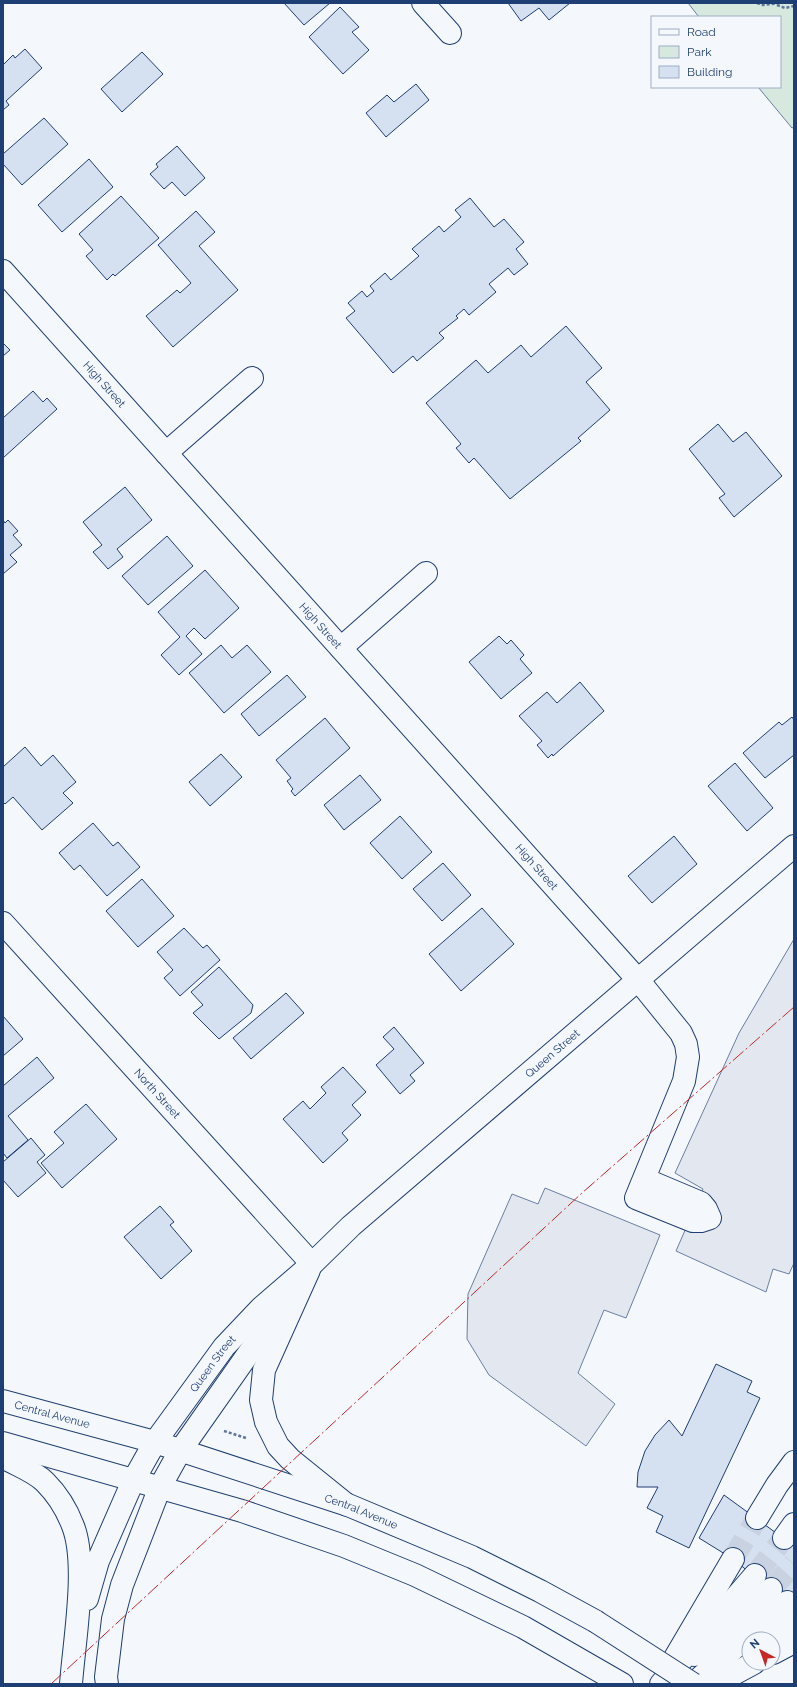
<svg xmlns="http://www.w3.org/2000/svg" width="797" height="1687" font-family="Raleway,sans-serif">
<rect width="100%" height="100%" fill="#f4f7fb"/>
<path fill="#d7e8df" stroke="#687fa3" d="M688,3H794V127L792,128L758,87H780V17H699Z"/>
<path fill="#e3e8f0" stroke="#687fa3" d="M794,939V1263L789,1274L773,1269L766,1292L676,1251L703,1189L675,1173L739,1033Z
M545,1188L660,1235L626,1318L604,1310L578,1373L615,1404L586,1446L489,1375L467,1339L468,1294L512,1194L538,1204Z"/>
<path fill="#d5e0f0" stroke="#1d3f73" d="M284,3H330L304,25Z
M508,3H570L549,20L539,8L521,21Z
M340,7L359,27L352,32L369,50L343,74L309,37Z
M25,49L42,68L6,101L9,105L3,110V65L13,55L15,58Z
M142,52L163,74L122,112L101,89Z
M416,84L429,100L386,137L366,113L387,95L394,102Z
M44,118L68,144L22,185L3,164V154Z
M177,146L205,178L185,196L172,182L164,189L150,174L158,167L156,164Z
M89,159L113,187L62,232L38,205Z
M121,196L159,238L115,276L113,274L107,280L86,256L93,250L79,234Z
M470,198L494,227L504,219L524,242L516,249L528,264L514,275L508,268L489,284L496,292L469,315L464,309L456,316L458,318L439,333L444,338L417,361L413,356L393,373L346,318L355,311L348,303L362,291L367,297L374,291L370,286L385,273L391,280L419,256L412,249L439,226L444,232L461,217L455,210Z
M196,211L215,232L199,246L238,290L173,347L146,316L177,290L180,293L191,283L158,245Z
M566,326L602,368L586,382L610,410L578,438L581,441L510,499L474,458L469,463L456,448L461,444L426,403L476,360L488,373L521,345L531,357Z
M3,343L10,350L3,356Z
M33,391L43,402L47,398L57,409L3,458V418Z
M718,424L733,442L746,432L782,476L734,517L719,498L725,494L689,449Z
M125,487L152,520L117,549L123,557L108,569L93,552L102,545L83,522Z
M3,520L5,523L8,520L18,531L13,535L22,545L10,555L17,562L3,574Z
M167,536L193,566L148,605L122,576Z
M205,570L239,608L205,639L194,628L186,636L202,654L179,675L161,655L180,637L158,612Z
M499,636L507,644L511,640L524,655L520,659L532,673L501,699L469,662Z
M221,645L232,658L247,645L271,672L224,713L189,673Z
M287,675L306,697L259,736L241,714Z
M580,682L604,711L553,756L552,754L548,758L537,745L542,741L519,716L547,692L557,703Z
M792,717L794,720V755L765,778L743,753L779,722L782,725Z
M325,718L350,748L295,796L291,791L293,789L287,781L291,778L276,760Z
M25,747L41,766L53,755L76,782L63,793L73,803L42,830L13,797L5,804L3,802V767Z
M221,754L242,777L210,806L189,782Z
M735,763L773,808L747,831L708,786Z
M360,775L381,800L344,830L324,805Z
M400,816L432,852L402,879L370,843Z
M93,823L113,846L118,842L140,867L107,896L80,865L74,870L59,853Z
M674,836L697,864L652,903L628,876Z
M443,863L471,895L442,921L413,889Z
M142,879L174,916L138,947L106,911Z
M482,908L514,944L461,991L429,954Z
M184,928L203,948L207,945L220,960L180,996L164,978L173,970L157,952Z
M219,967L253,1005L251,1013L219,1039L193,1013L203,1005L191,992Z
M286,993L304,1013L251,1059L233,1038Z
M3,1016L23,1039L3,1056Z
M394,1027L424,1063L410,1075L415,1081L400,1094L376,1065L394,1049L383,1037Z
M37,1057L54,1078L8,1116L28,1140L7,1158L3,1153V1086Z
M343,1067L366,1092L352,1105L361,1115L342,1133L348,1140L323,1163L283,1119L303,1101L310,1109L326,1093L321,1087Z
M86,1104L117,1139L62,1188L41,1163L64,1143L54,1132Z
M31,1138L45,1155L37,1162L46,1173L18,1197L3,1180V1162Z
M160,1206L174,1222L170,1225L192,1251L161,1279L124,1237Z
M716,1364L752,1381L747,1392L760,1398L689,1548L656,1532L663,1516L647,1508L658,1487H637L638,1472L645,1451L655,1435L669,1420L682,1436Z
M724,1495L794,1546V1609L733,1559L699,1538Z"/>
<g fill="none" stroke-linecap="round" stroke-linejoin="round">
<path stroke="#c9d2e0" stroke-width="22" stroke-dasharray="22 11" stroke-linecap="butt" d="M733,1559L757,1518
M771,1589L794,1564"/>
<path stroke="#c9d2e0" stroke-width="22" stroke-dasharray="22 11" stroke-linecap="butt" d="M755,1575L784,1538"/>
<g stroke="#1d3f73" stroke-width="24">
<g id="minor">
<path d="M423,3L450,33"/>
<path id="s1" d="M3,271L639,981L681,1033L686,1044L688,1057L684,1081L636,1198L693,1221H701L710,1218L706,1209L701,1203L644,1179"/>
<path d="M166,453L252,378"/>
<path d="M341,648L426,573"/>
<path id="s2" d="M3,923L312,1264"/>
<path d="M309,1270L264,1370L261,1400L266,1422L278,1446L290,1459L347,1505"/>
<path id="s3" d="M133,1481L155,1442L224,1347L261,1308L312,1264L351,1226L794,846"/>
<path d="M160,1487L180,1451L284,1303"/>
<path d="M757,1518L777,1485L794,1462"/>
<path d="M770,1639L794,1622"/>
<path d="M695,1655L771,1589"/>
<path d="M673,1661L733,1559"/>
<path d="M693,1684L787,1602"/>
</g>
</g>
<g stroke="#1d3f73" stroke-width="24">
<g id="major">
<path id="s4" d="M3,1401L155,1442L348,1505L472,1557L540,1591L595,1621"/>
<path d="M3,1443L242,1511L344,1546L415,1575L523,1627L622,1684"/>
</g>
</g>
<g stroke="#1d3f73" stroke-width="24">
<path id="highway" d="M3,1457C16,1465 34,1471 45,1482C57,1494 67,1510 73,1526C88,1564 74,1642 71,1684
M784,1538L794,1524
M87,1599L98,1561L133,1481
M773,1653L794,1642
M107,1684L106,1677L113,1619L122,1585L160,1487
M661,1684L755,1575
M715,1684L754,1663"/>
</g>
<path stroke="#5e769c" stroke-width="2.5" stroke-dasharray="3 2" stroke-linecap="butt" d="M757,3L763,5L781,3
M777,5L785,8L794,6
M224,1431L246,1438"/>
<use href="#minor" stroke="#f4f7fb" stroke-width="22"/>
<use href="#major" stroke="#f4f7fb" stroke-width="22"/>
<use href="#highway" stroke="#f4f7fb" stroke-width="22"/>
<g stroke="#1d3f73" stroke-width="24" stroke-linecap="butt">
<path id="major-bridge" d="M595,1621L693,1684"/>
</g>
<use href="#major-bridge" stroke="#f4f7fb" stroke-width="22"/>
<path stroke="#c62828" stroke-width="1" stroke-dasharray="14 3 2 3" stroke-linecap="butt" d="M51,1684L582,1193L794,1007"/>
</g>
<g text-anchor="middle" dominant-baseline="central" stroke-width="3" stroke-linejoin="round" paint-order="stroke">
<g font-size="11" fill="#1d3f73" stroke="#f4f7fb">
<text stroke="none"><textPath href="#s1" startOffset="152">High Street</textPath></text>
<text stroke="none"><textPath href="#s1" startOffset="476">High Street</textPath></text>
<text stroke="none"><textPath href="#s1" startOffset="800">High Street</textPath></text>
<text stroke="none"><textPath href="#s3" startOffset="603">Queen Street</textPath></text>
<text stroke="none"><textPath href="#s2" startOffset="230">North Street</textPath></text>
<text stroke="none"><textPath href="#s3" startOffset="142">Queen Street</textPath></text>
<text stroke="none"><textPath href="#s4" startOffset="51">Central Avenue</textPath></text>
<text stroke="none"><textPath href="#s4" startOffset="375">Central Avenue</textPath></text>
</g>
</g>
<rect width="797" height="1687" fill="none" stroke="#1d3f73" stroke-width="8"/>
<rect x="651" y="16" width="130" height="72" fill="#f4f7fb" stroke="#9eadc5"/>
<rect x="659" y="29" width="20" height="6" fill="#f4f7fb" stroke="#9eadc5"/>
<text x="687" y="36" font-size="12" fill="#1d3f73">Road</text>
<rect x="659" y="46" width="20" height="12" fill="#d7e8df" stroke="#9eadc5"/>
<text x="687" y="56" font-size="12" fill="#1d3f73">Park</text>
<rect x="659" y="66" width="20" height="12" fill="#d5e0f0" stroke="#9eadc5"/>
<text x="687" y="76" font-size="12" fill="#1d3f73">Building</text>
<g transform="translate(761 1651) rotate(319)"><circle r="19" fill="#f4f7fb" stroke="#9eadc5"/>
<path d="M0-3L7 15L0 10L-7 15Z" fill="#c62828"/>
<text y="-6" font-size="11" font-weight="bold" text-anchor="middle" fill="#1d3f73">N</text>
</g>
</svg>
